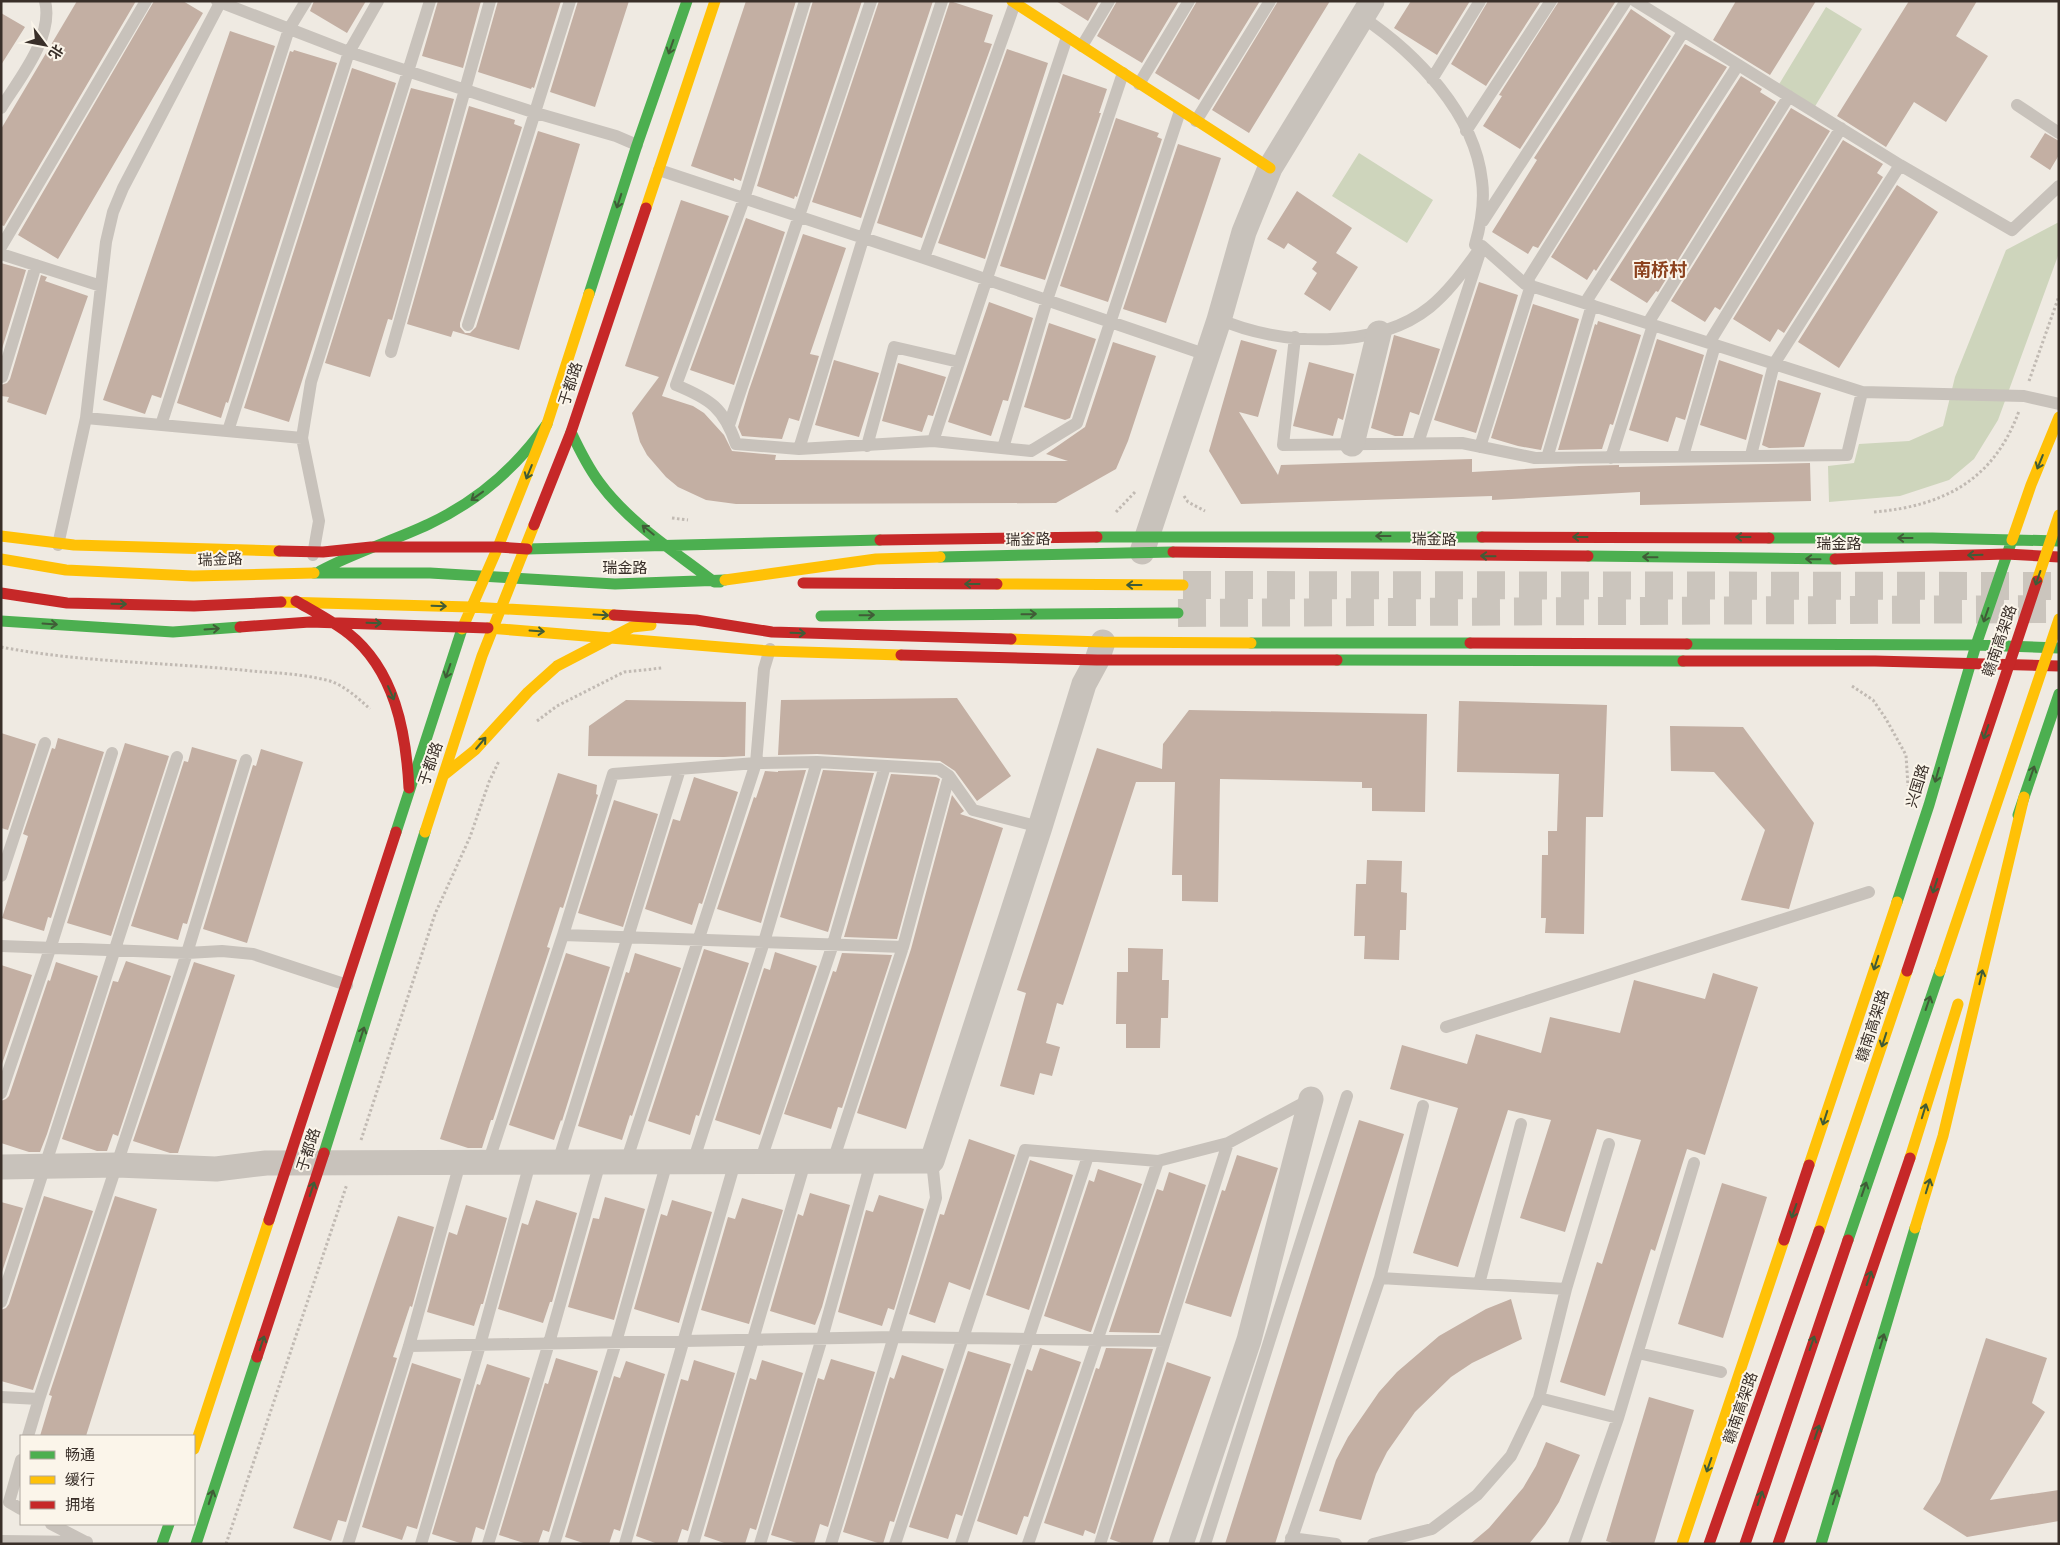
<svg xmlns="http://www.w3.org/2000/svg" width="2060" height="1545" font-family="'Alegreya Sans','Noto Sans SC',sans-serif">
<rect width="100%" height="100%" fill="#efeae2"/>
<path fill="#ced5bc" d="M1826,7L1862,29L1814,108L1778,86Z
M1359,153L1433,200L1407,243L1332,196Z
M2059,222V253L1998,420L1974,459L1949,480L1900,496L1829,502L1828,466L1854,463L1859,444L1909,441L1943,426L1955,377L2006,250Z"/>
<path fill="#c3afa3" d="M77,1H136L4,226L1,225V129Z
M154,1H183L203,13L58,259L18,235Z
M314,1H366L347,33L310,11Z
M438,1H481L463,68L422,56Z
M498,1H561L534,88L532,87L531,89L478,72Z
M578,1H629L595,107L550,92Z
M746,1H796L741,181L734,178V181L691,166Z
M813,1H862L797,197L795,196L794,199L757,186Z
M879,1H933L861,218L812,202Z
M950,1L993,15L984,42L992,44L922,238L877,223Z
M1056,1H1099L1088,21Z
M1117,1H1179L1142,63L1097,36Z
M1197,1H1260L1199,100L1155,73Z
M1278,1H1330L1249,133L1212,110Z
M1411,1H1470L1437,55L1394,28Z
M1488,1H1541L1486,86L1451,64Z
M1559,1H1616L1520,149L1483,126L1502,96L1499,95Z
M1736,1H1816L1770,75L1713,40Z
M1909,1H1977L1956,36L1988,56L1946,122L1914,102L1886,147L1837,116Z
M1631,9L1671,36L1538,248L1533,246L1528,254L1492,232L1537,160L1534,158Z
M1,13L25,27L1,65Z
M230,31L275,46L161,398L152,395L145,414L103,400Z
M1685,44L1727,67L1596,271L1594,269L1587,280L1551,257Z
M1007,49L1048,63L985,259L938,243Z
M294,50L337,63L228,403L226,402L221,418L177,403L290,51L293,52Z
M352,68L396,83L289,422L244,408Z
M1063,74L1107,89L1099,113H1101L1045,280L1000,266Z
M1741,76L1762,89L1760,92L1776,102L1658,292L1656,291L1647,303L1610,280Z
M411,88L454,99L392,320L388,319L370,377L325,363Z
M469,106L515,120L514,124L522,127L460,323V327L465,333H470L476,327L538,131L580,144L519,350L453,331L451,337L407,324Z
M1791,108L1830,131L1720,310L1715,307L1705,322L1671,301Z
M1116,118L1159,133L1157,137L1162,139L1108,302L1060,286Z
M2045,133L2059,141V155L2050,170L2030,157Z
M1843,140L1883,164L1877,173L1883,177L1784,333L1778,329L1770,342L1733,319Z
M1178,144L1221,158L1166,323L1123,309Z
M1897,185L1938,212L1839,368L1798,342Z
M1297,191L1352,228L1336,253L1358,267L1330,311L1304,294L1317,273L1312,269L1317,262L1288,243L1284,249L1267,239Z
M681,200L729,216L662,396L693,406L704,413L724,435L732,451L776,455L775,460L1068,461L1046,454L1085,427L1113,342L1156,356L1128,441L1116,469L1056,503L736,504L706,500L678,487L666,477L647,455L640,442L632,413L659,377L625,366Z
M746,218L785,232L734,385L690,370Z
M803,234L846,248L810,354L819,356L799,421L789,418L782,439L742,436L738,427L749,390Z
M1,263L26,270L1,352Z
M41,275L47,277L45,281L88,296L46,415L7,402L9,397L1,396V385L7,383L10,379Z
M1479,282L1518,295L1476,433L1434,420Z
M989,302L1033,318L1008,401L1003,400L991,436L948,422Z
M1533,304L1579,319L1541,450L1518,446L1491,438Z
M1598,321L1641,335L1613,425L1610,424L1602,449L1558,450L1595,324L1597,325Z
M1049,323L1096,339L1070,418L1065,420L1024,407Z
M1394,335L1440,349L1419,415L1410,412L1403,436H1395L1371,428Z
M1657,339L1704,355L1685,420L1676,417L1668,442L1629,430Z
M1241,340L1277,350L1258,417L1239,412L1278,475L1281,465L1472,459V472L1579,466L1619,465V467L1810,463L1811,501L1640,505V492L1492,500V496L1241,504L1209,451Z
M834,360L879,373L859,437L815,425Z
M1719,360L1763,375L1746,440L1700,425Z
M1309,362L1354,374L1343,420L1338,418L1333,436L1293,426Z
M898,363L946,377L933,416L928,415L922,432L882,421Z
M1778,380L1821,393L1804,447L1769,448L1762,445Z
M957,698L1011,776L977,801L955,771L940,761L817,754L778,755L781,700Z
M626,700L746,702L745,756L724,757L588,756L589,726Z
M1459,701L1607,705L1603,817H1586L1584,934L1545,933L1546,918H1541L1542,855H1548V831H1557L1559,774L1457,772Z
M1189,710L1427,714L1425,812L1372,811V788H1362V782L1220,779L1218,902L1182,901V875H1172L1175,782H1136L1063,1005L1057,1003L1046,1043L1060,1047L1052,1076L1040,1073L1034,1095L1000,1086L1026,993L1017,990L1097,748L1162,769L1163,744Z
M1670,726L1743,727L1814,823L1789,909L1741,900L1765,830L1714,772L1671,771Z
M1,733L36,744L8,830L1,828Z
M58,738L104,752L51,918L48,917L44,931L2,918L28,836L23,834L52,748L55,749Z
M125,743L169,756L111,936L67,923Z
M192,747L237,760L187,924L183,923L178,940L131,926L184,761L188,762Z
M261,749L303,762L247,943L203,929L253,765L256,766Z
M806,770L761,923L717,909L754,797L756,798L765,771L778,772V771Z
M823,770L874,773L828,932L780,917Z
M558,773L597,785L596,794L598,795L563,908L560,907L547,947L550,948L493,1120H491L482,1148H468L440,1139Z
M891,774L936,777L940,779L897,939L844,937Z
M694,777L738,792L702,904L699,903L692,925L645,909L673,819L680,821Z
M952,795L964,811L960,814L1003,828L906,1129L857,1113L911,949Z
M614,800L658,814L623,927L578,913Z
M1367,860L1402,861L1401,892L1407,893L1406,930H1400L1399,960L1364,959L1365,936H1354L1356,884H1366Z
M1128,948L1163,949L1162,980H1169L1168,1018H1161L1160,1048H1126V1024H1116L1117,972H1128Z
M704,949L749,963L699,1116L696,1115L690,1135L648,1121Z
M775,952L817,966L760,1135L715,1120L764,968L770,970Z
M566,953L610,967L562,1121L561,1120L554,1140L509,1125Z
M635,953L681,968L632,1116L630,1115L622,1140L578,1126L626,972L629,973Z
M842,953L892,955L842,1108L838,1107L831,1129L784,1114L833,971L836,972Z
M126,961L171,976L118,1136L113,1134L107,1151H97L62,1139L113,981L118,982Z
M56,962L98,976L47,1134L40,1152H29L1,1143V1101L6,1099L9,1096L48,980L50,981Z
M194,962L235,975L178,1153H170L133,1141Z
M1,965L32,975L1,1067Z
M1713,973L1758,987L1705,1155L1687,1149L1655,1251L1651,1249L1605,1396L1560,1382L1597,1262L1602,1264L1641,1140L1597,1129L1565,1232L1520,1218L1551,1120L1508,1110L1458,1267L1413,1253L1458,1108L1390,1089L1402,1045L1467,1064L1476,1034L1541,1053L1550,1017L1620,1033L1634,980L1705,999Z
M1359,1120L1404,1134L1275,1544H1225Z
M969,1139L1015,1155L970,1290L949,1282L935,1323L909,1314L940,1214L944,1215Z
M1237,1155L1278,1168L1231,1317L1185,1303L1222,1190L1225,1191Z
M1030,1160L1073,1175L1029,1310L986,1295Z
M1098,1169L1142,1184L1091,1332H1090L1044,1316L1089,1180L1094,1182Z
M1169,1172L1206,1185L1159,1333L1109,1332L1157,1189L1163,1191Z
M1722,1183L1767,1197L1723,1338L1678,1324Z
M810,1193L850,1205L822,1307L815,1325L770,1311L798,1214L803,1216Z
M879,1195L924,1209L894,1310L888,1308L882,1326L838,1312L866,1210L873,1212Z
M44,1196L93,1211L33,1390L1,1381V1310L6,1308L9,1304Z
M115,1196L157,1209L86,1436H40L52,1396L49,1395Z
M605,1197L645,1209L614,1320L568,1307L593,1218L599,1219Z
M742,1198L783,1210L749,1324L701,1310L728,1217L735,1219Z
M536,1200L577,1213L552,1302H550L543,1323L498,1309L522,1223L528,1225Z
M672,1200L712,1212L679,1323L634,1309L661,1214L667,1216Z
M1,1202L23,1208L1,1275Z
M466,1205L507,1218L483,1304H481L474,1326L427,1312L449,1232L457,1235Z
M398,1216L434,1227L412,1307L410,1306L393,1357L397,1358L346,1522L338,1520L331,1541L293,1528Z
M1511,1299L1522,1339L1472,1363L1451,1377L1415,1412L1387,1452L1376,1474L1361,1520L1319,1511L1336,1460L1348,1437L1379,1392L1397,1372L1439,1336L1486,1309Z
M1986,1338L2047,1358L2032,1403L2045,1412L1990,1500L2059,1490V1521L1967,1537L1923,1509L1940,1482Z
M1040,1348L1081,1362L1028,1517L1024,1516L1017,1535L977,1521L1027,1369L1032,1371Z
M1106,1348L1153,1349L1095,1534L1085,1530L1083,1536L1044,1523L1096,1368L1099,1369Z
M968,1351L1011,1364L962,1516L956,1514L948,1539L909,1527Z
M902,1355L944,1369L894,1522L890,1521L883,1544H881L843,1532L890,1377L894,1379Z
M556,1358L598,1371L549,1532L543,1530L538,1544H527L499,1535L545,1383L548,1384Z
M831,1359L875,1372L828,1527L820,1524L814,1544H800L771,1535L818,1378L824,1380Z
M694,1360L735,1373L688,1531L682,1529L677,1544H658L636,1536L681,1379L688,1381Z
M762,1360L803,1373L756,1530L750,1528L745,1544H727L704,1536L750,1378L756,1380Z
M626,1361L665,1374L620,1531L614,1529L609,1544H586L565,1537L614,1376L620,1378Z
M1167,1362L1211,1377L1152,1544H1124L1110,1539Z
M412,1363L461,1379L417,1529L407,1526L402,1540L362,1527Z
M487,1364L530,1378L484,1530L476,1527L471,1544H463L432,1534L477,1384L480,1385Z
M1649,1397L1694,1410L1654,1544H1615L1606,1541Z
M1546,1442L1580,1455L1559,1502L1545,1524L1529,1544H1470L1489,1528L1523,1488L1536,1466Z"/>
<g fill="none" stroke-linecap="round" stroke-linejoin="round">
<path stroke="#cbc5bd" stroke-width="28" stroke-dasharray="28 14" stroke-linecap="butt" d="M1183,585L2059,586
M1178,613L2059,609"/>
<path stroke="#c1bab3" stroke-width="3" stroke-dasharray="2.5 2.5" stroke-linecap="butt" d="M2029,381L2059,296
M1184,496L1188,502L1205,511
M1116,512L1136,491
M1874,512C1944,506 1994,480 2019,411
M672,518L688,520
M1,647C84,663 167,662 251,671C277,673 304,674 330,681C345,686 358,698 370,709
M1852,686L1873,700L1886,719L1906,755L1908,786
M537,721L557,706L624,672L662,668
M361,1140L435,914L470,837L489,782L499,761
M226,1544L347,1184"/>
<path stroke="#c8c2bb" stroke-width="12" d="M217,1L349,52L536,113L616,136L637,145
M805,1L744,199L676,385C710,399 724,408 736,444L799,449L933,441L1031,451L1077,423L1180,111
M1635,1L1900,165L2012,230L2059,186
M1082,46L1109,1
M1432,79L1480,1
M1139,84L1189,1
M2017,105L2059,133
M1,108C19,79 54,37 45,1
M1196,121L1270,1
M1466,131L1551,1
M659,170L924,258L1207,355
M1483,221L1626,1
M1,247L146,1
M1,254L101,286
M924,258L1015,3
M1525,284L1683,32
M1585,303L1738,65
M1219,319C1279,346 1377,350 1430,307C1451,290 1466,267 1482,246L1475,245C1481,224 1485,203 1482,181C1475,114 1416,53 1362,17
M1648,323L1789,96
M468,325L570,1
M1295,337L1283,445L1462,443L1535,458L1847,455L1862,392
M1709,343L1841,128
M391,352L490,1
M2,377L36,265
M86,418L302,438
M161,425L289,29L306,1
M729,425L871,1
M228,431L349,52L378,1
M933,441L1067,37
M1418,443L1482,246L1525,284L1862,392L2024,396L2059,404
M867,446L894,347L959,362
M1480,447L1531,285
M1003,448L1047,300L1123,73
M799,449L863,239L942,1
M1751,455L1774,364L1900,165
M1683,456L1715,345
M1547,458L1592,305
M1611,458L1653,325
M58,545L86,418L106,242L113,212L123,188L221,1
M313,555L319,521L302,438L311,382L430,1
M1,876L45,743
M563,935L903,947
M1,946L187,953L222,951L253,954L347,985
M1446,1027L1869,892
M1,1093L50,949L112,753
M833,1161L903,947L949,776
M558,1162L680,769
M626,1162L756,763L764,669L770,649
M693,1162L764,942L817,762
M760,1162L833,944L885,766
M488,1163L563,935L613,774L756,763L817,762L939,769L949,776L973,810L1040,827
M1380,1278L1566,1289
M1479,1284L1521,1124
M1,1302L177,757
M409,1346L894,1337L1165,1341
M1638,1353L1721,1372
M1,1397L39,1399
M1539,1398L1618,1418
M28,1436L39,1399L187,953L246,760
M21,1460L9,1502L21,1509
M51,1524L84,1541
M1291,1538L1336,1544
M1,1541L87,1542
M348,1544L409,1346L460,1163
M421,1544L480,1345L530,1163
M488,1544L549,1343L600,1162
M554,1544L616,1342L667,1162
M625,1544L735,1162
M693,1544L805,1162
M760,1544L822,1338L871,1162
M831,1544L936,1198L932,1161
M895,1544L1025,1150L1158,1161L1228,1143L1309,1100
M961,1544L1088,1156
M1028,1544L1158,1161
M1100,1544L1228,1143
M1205,1544L1347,1096
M1290,1544L1380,1278L1423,1106
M1373,1544L1432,1529L1477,1495L1511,1456L1539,1398L1566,1289L1609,1144
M1574,1544L1618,1418L1694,1163"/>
<path stroke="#c8c2bb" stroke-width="25" d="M1352,444L1379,333
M1142,552L1219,320L1244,232L1270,168L1372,1
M1,1167L117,1165L216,1169L266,1163L932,1161L1040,827L1084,684L1097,660L1103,642
M1181,1544L1249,1340L1311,1099"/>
<path stroke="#4caf50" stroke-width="11" d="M589,294L637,145L687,1
M571,432C579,449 588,467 599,482C629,523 674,551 714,582H720
M1097,537H1482
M1769,538H1932L2059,541
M527,549C645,547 762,542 880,540
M1588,556L1835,559
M940,557L1173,552
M320,571C355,552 393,541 429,524C478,501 516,468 547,424
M314,573H430L615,584L725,580
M821,616L1178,613
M1,621L173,632L240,627
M1251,643H1470
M1687,644L1976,645L2059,648
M1337,660L1683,661
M2018,815L2059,694
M396,832L462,629
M1897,902L1929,805L1976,645L2012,540
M324,1153L425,832
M162,1544L169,1524
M196,1544L257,1357
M1821,1544L1915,1228"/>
<path stroke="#ffc107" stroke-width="11" d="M1012,1L1270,168
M646,208L715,1
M1,536L74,545L279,551
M2012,540L2031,485L2059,417
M1,559L66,570L193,576L314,573
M725,580L876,559L940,557
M997,584L1183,585
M281,602L471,607L614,615
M488,628L769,651L901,655
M462,629L498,547L547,424L589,294
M1011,639L1103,642L1251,643
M444,775L475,750L528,692L557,666L632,627L651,625
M425,832L482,656L534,525
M1910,1158L1958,1004
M1809,1165L1897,902
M1915,1228L1943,1136L2024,797
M194,1449L269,1220
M1682,1544L1784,1240"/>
<path stroke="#c62828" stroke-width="11" d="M534,525L571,432L646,208
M1482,537L1769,538
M880,540L1097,537
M279,551L323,552L371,547H498L527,549
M1173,552L1588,556
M1835,559L2006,554L2059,557
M803,583L997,584
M1,593L67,603L194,606L281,602
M296,601C313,611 332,621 348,633C395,670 406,732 409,788
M614,615L696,620L772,632L1011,639
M240,627L310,622L488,628
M1470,643L1687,644
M901,655L1097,660H1337
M1683,661H1875L2059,666
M269,1220L396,832
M1784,1240L1809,1165
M257,1357L324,1153
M1778,1544L1910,1158"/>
<path stroke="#4caf50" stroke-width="11" d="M1848,1240L1940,971"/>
<path stroke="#ffc107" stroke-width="11" d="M2037,581L2059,515
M1940,971L2059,619
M1819,1231L1907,971"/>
<path stroke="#c62828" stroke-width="11" d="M1907,971L2037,581
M1709,1544L1819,1231
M1745,1544L1848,1240"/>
</g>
<defs><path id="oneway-shaft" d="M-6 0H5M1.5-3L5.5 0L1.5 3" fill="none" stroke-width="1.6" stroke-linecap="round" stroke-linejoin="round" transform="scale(1.25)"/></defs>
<g stroke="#405c37">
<use href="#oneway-shaft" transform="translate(671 47) rotate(109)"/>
<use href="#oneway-shaft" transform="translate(619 201) rotate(108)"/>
<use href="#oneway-shaft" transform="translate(2040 462) rotate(112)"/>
<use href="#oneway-shaft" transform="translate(529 472) rotate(112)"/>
<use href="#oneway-shaft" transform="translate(477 496) rotate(144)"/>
<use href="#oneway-shaft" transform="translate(648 530) rotate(-141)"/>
<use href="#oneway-shaft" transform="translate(1383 536) rotate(-180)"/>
<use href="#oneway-shaft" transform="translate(1580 537) rotate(-180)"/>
<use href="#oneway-shaft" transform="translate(1743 537) rotate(-180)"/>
<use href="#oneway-shaft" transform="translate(1905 538) rotate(-180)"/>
<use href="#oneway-shaft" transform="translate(1975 555) rotate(178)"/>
<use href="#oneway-shaft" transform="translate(1488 556) rotate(-179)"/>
<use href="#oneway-shaft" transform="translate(1650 557) rotate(-179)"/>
<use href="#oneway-shaft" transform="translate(1813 559) rotate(-179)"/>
<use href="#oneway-shaft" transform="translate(2038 578) rotate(109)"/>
<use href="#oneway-shaft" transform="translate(972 584) rotate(-180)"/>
<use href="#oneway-shaft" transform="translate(1134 585) rotate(-180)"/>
<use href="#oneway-shaft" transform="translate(119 604) rotate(1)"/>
<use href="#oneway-shaft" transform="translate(439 606) rotate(2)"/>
<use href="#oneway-shaft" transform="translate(1029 614) rotate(-1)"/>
<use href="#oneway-shaft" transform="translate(601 615) rotate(3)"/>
<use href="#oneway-shaft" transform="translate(867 615) rotate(-1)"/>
<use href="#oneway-shaft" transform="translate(1986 615) rotate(109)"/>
<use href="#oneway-shaft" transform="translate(374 623) rotate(2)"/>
<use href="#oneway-shaft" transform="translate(50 624) rotate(4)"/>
<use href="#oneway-shaft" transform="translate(212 629) rotate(-4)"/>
<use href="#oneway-shaft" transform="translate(537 631) rotate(4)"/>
<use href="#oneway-shaft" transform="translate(798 633) rotate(2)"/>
<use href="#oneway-shaft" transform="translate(448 671) rotate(109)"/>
<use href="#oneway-shaft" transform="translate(391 693) rotate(66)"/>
<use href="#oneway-shaft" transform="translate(1986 732) rotate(109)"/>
<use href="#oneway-shaft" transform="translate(481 743) rotate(-50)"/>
<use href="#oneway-shaft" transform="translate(2032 773) rotate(-71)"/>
<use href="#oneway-shaft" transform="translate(1937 775) rotate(106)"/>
<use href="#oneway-shaft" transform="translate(1935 886) rotate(108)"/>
<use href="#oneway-shaft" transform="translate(1876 963) rotate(108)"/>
<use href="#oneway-shaft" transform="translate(1981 977) rotate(-77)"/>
<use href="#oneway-shaft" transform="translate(1928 1003) rotate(-71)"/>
<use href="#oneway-shaft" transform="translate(362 1034) rotate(-72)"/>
<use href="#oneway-shaft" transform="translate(1884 1040) rotate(108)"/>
<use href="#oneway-shaft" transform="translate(1924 1111) rotate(-73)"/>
<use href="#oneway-shaft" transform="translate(1825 1118) rotate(108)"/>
<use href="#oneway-shaft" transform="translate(1928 1186) rotate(-73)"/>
<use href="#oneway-shaft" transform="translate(312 1189) rotate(-72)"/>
<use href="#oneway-shaft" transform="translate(1864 1189) rotate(-71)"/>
<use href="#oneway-shaft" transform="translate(1794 1211) rotate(109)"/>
<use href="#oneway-shaft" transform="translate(1869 1278) rotate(-71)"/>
<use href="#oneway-shaft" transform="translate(1882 1341) rotate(-73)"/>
<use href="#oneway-shaft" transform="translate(262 1343) rotate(-72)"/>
<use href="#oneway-shaft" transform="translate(1812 1343) rotate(-71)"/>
<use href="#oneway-shaft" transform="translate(1817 1432) rotate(-71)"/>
<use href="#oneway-shaft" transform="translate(1709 1465) rotate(109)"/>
<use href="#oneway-shaft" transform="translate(211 1497) rotate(-72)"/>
<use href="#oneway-shaft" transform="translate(1835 1497) rotate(-73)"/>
<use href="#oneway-shaft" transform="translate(1760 1498) rotate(-71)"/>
</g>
<g text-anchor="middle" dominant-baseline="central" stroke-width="4" stroke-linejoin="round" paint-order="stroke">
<g font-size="15" fill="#392f29" stroke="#fbf5ea">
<text transform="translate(571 384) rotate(-72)">于都路</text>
<text transform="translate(1028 540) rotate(-1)">瑞金路</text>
<text transform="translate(1434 540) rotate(1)">瑞金路</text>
<text x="1839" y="544">瑞金路</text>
<text transform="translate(220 560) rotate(-2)">瑞金路</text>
<text x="625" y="568">瑞金路</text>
<text transform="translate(2000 641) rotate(-71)">赣南高架路</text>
<text transform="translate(431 764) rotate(-71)">于都路</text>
<text transform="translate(1918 786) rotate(-73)">兴国路</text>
<text transform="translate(1873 1026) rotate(-72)">赣南高架路</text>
<text transform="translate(309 1150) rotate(-72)">于都路</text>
<text transform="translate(1741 1408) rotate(-71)">赣南高架路</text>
</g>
<g font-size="18" font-weight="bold" fill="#8c421e" stroke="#fbf5ea">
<text x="1660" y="271">南桥村</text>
</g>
</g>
<rect width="2060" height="1545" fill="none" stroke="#392f29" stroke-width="5"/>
<rect x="20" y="1435" width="175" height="90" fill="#fbf5ea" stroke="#ada69d"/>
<rect x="30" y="1451" width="25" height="8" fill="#4caf50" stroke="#ada69d"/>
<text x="65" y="1460" font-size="15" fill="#392f29">畅通</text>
<rect x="30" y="1476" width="25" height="8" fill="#ffc107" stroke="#ada69d"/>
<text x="65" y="1485" font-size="15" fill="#392f29">缓行</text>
<rect x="30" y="1501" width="25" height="8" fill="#c62828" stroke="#ada69d"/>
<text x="65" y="1510" font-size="15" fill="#392f29">拥堵</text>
<g transform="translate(45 45) rotate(122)" stroke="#fbf5ea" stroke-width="4" paint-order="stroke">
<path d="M0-4L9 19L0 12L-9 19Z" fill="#392f29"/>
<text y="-8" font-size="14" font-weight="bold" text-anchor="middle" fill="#392f29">北</text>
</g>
</svg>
